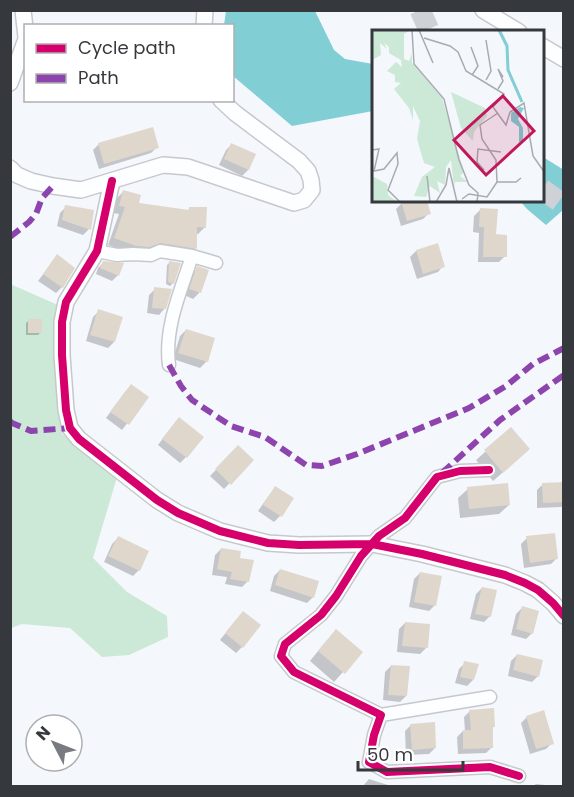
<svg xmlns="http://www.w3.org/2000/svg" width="574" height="797" font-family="Poppins,sans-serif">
<rect width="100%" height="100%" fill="#f4f7fc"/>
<path fill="#cce8d7" d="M10,284L58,305L59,401L62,434L117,477L93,558L127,592L167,616L168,637L129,655L102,657L70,628L22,624L11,628Z"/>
<path fill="#81ced4" d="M226,11H315L334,50L345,59L373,64V111L292,126L233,76L232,26L224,25Z
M543,157L564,170L563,210L546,225L527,209L520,201H542Z"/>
<path fill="#0003" d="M99,144L157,147L151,153L99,169L93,150Z
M232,144L254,155L248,170L242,176L219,165L226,150Z
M123,192L137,205L186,212L190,208L205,227L198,234H195V248L188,255L129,252L108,245L119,214L113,213L116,199Z
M410,201H425L429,213L423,219L401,226L396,209L402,203Z
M66,207L89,229L83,235L57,226L60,213Z
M480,210L505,256L499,262H478L479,233L473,232L474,216Z
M416,251L443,266L438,272L417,279L410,257Z
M57,256L73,268L62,287L56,293L38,281Z
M104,262L118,275L112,281L96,274L98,268Z
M170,262L173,283L170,286L166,284L167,265Z
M198,268L207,271L199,293L193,299L184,295L192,274Z
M155,289L165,308L159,315L147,313L149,295Z
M99,311L114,342L108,348L86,341L93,317Z
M29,320L40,333L38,335H26V323Z
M186,330L213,339L206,362L200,368L173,359L180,336Z
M131,386L147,398L122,430L106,418L125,392Z
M173,425L186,457L180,463L158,445Z
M511,429L519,458L493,481L476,460Z
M238,447L252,460L224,489L210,476Z
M564,483V505L561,507L537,508V490L543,484Z
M276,488L292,498L280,516L274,522L258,511L270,494Z
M468,489L509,505L499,514L460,518L458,498Z
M118,538L139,570L133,576L104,562L112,544Z
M527,538L557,558L551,564L524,568L521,544Z
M221,549L238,559L248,581L242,587L225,584L227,577L212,575L215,555Z
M280,570L313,597L307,603L270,591L274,576Z
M420,573L435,605L429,611L409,607L414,579Z
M482,588L490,616L484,622L470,619L476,594Z
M522,608L532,633L526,639L511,635L516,614Z
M237,619L242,647L236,653L220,640Z
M405,623L426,648L420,654L397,652L399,629Z
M327,640L361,652L334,682L310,661Z
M517,655L538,676L532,682L508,676L511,661Z
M465,663L473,680L467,686L455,683L459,669Z
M391,666L406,696L400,702L383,700L385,672Z
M470,711L491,729L492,747L486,753L458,754L457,737L463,731H465L464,717Z
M527,717L552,743L546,749L530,754L521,723Z
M411,725L435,748L429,754L406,755L405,731Z
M369,779L391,786H363Z
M536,784L554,786H533Z"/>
<path fill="#dfd7cc" d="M153,127L159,148L104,164L98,143Z
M231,143L256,154L249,170L224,159Z
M123,190L141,195L139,203L189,210V207H207L206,228L197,227V249L161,243L149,247L136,246L114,238L125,207L119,206Z
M401,201H427L431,214L407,221Z
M65,205L94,210L91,230L62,220Z
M480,208L498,209L496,234L507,235V257H483L484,227H479Z
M438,243L445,267L423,274L416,250Z
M57,254L75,268L63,288L43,274Z
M103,261L124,263L119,276L100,268Z
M169,261L181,263L174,284L168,282Z
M197,266L209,270L201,293L189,289Z
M154,287L172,289L166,309L152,308Z
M98,309L123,317L115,342L90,335Z
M28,319H42V333H28Z
M186,329L215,338L208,362L178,353Z
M131,384L149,397L129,425L110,412Z
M179,417L204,437L187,458L162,439Z
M511,427L530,449L503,473L484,450Z
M238,445L254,460L231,485L215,469Z
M564,482V502L543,503L542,483Z
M508,483L510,505L469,509L467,487Z
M275,486L294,498L282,517L263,505Z
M555,533L558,559L530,563L526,536Z
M118,536L149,551L140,571L108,556Z
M221,548L241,551L240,558L254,560L249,582L230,579L232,572L217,569Z
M280,569L319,581L314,598L275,585Z
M420,572L442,576L436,606L414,602Z
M482,587L497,590L491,617L475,614Z
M522,606L539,611L533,634L516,629Z
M243,611L261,625L243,648L225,633Z
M405,622L430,624L428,648L402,646Z
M336,629L363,652L345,674L318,651Z
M517,654L543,660L539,677L513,670Z
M464,661L479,664L474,680L460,677Z
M391,665L410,666L407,696L388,695Z
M494,708L495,727H493V748L463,749V730H471L469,710Z
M544,710L554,744L536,749L526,716Z
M435,722L436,748L412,750L410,724Z"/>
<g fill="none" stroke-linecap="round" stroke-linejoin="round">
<path stroke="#ced1d6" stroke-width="21" stroke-dasharray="21 10" stroke-linecap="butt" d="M420,10L430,32
M542,189L564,205"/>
<g stroke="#c6c8cc" stroke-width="15">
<path id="minor" d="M97,251L117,255L133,254L151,255L160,251L192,256L216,263
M169,365C164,327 181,291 192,256
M489,470L460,471L437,477L405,518L379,536L361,556L336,596L321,615L285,644L281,656L294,672L381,715L374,735L369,762L387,772L490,767L519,776
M381,715L490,697"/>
</g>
<g stroke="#c6c8cc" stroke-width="18">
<path id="tertiary" d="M23,10L26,37
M483,10L519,32
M204,26L205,10
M542,46L564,59
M10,83L26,39
M10,168L17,175L31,181L53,186L81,190L163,165L188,167L294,203L304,200L312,190L311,180L308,171L299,161L235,113L221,100
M112,181L97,251L66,302L62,322V355L66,410L70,428L79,439L157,500L178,513L220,531L268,543L299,545L372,544L422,554L505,575L525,583L538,590L553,603L564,616"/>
</g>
<use href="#minor" stroke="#fdfeff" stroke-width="12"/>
<use href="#tertiary" stroke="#fdfeff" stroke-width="15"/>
<path stroke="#8e44ad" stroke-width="6" stroke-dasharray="12 6" stroke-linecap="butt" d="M10,237L29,222L36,214L42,198L53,186
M169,365L181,386L192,400L231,426L265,437L306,465L322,466L357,454L469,408L506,386L533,364L564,348
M10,421L12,423L31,431L70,428
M442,473L500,420L564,375"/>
<g stroke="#fff" stroke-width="11">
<path id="cycleway" d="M112,181L97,251L66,302L62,322V355L66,410L70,428L79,439L157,500L178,513L220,531L268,543L299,545L372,544L422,554L505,575L525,583L538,590L553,603L564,616
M489,470L460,471L437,477L405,518L379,536L361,556L336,596L321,615L285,644L281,656L294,672L381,715L374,735L369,762L387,772L490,767L519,776"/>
</g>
<use href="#cycleway" stroke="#d6006c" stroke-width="8"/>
</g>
<g transform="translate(372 30)">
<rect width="172" height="172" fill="#f4f7fc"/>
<path d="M0,0H38L32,4V29L37,31L40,24V33L70,68L92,142L88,146L96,152H83L82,157L79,130L74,137L73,155L65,151L68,163L58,156L54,167L42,166L50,147L63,137L52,133L45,109L48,91L41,76V90L37,78L22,59L29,53L23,52V45L15,41L24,32L30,37L29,30L17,23V17L12,13L15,19L8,13L9,25L0,30ZM79,62L113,78L115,86L102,102L101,111L89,98ZM0,146L15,154L16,165L25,172H0Z" fill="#cce8d7"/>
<path d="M148,77L152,78L146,89L151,98V112H147V97L139,91V83Z" fill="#81ced4"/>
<path fill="none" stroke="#81ced4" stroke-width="3" d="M127,0L135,16L136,40L150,72"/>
<path fill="none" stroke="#a8abaf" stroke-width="1.5" d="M40,0L42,34L72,69L87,130L97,155L106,163L105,172M47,0L61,33M52,8L78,16L86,22L94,41L132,64L121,77L134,95L138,82L152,73L161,126L173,143M114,10L119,41L114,50M99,17L106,36L100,45M126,59L131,51L126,39L131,47M0,120L7,119L2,141L12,139L25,123L26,134L16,160L28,172M112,140L105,132L106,119L129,122M55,146L58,172M125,152H144L149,148M90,169L97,164L115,167L125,152L124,130L110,109L108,95L126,83M64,172L74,155L77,138L85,172"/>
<path fill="#c2185b" fill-opacity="0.15" stroke="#c2185b" stroke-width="3" d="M131,66L162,101L114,145L82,110Z"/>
<rect width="172" height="172" fill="none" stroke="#35383c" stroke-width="3"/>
</g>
<rect width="574" height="797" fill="none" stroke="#35383c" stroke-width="24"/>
<rect x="24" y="24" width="210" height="78" fill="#ffffff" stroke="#aeafb1" stroke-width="1.5"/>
<rect x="36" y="44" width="30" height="9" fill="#d6006c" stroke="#aeafb1" stroke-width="1.5"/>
<text x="78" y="54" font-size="18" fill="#35383c">Cycle path</text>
<rect x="36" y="74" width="30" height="9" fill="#8e44ad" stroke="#aeafb1" stroke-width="1.5"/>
<text x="78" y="84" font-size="18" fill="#35383c">Path</text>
<g transform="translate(54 743) rotate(312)"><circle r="28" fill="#ffffff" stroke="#aeafb1" stroke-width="1.5"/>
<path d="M0-4.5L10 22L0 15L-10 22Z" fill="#787b7f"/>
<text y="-9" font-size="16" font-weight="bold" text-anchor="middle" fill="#35383c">N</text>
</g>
<path d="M358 761v9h105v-9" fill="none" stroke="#35383c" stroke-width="3"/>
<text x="367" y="761" font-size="18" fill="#35383c" stroke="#ffffff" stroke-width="4.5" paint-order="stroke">50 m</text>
</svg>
